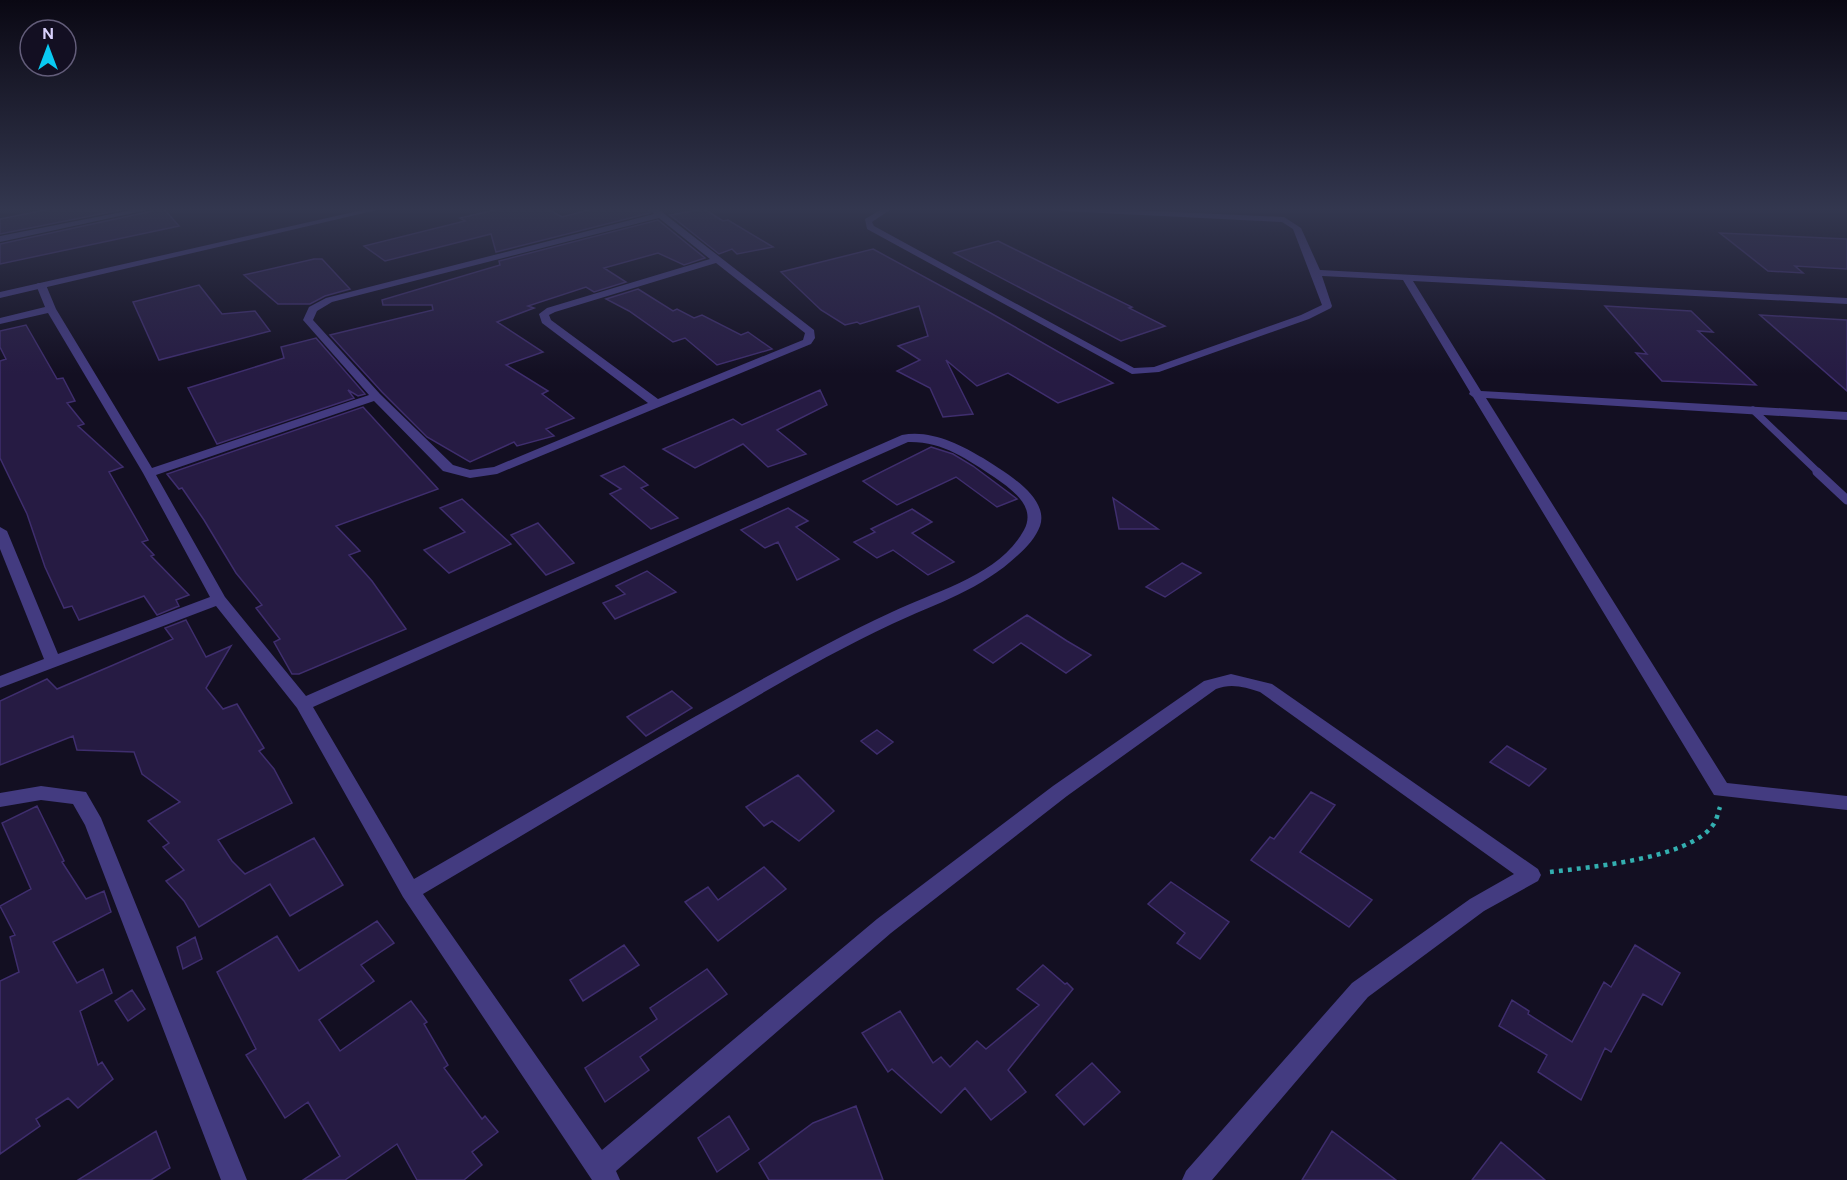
<svg xmlns="http://www.w3.org/2000/svg" width="1847" height="1180" font-family="'DM Sans',sans-serif">
<rect width="100%" height="100%" fill="#130f22"/>
<path fill="#261b43" stroke="#3f2e6e" stroke-width="1.5" d="M50,209H126L0,234V219Z
M154,209H164L179,226L0,264V244L152,211Z
M499,209H548L562,217L592,209H647L650,213L496,252L491,234L385,261L364,246L465,221L460,218Z
M704,209L723,221L728,220L773,247L737,254L732,249L719,254L670,215Z
M658,220L705,258L684,265L658,253L604,268L626,282L594,292L586,287L528,306L534,308L497,322L543,352L506,365L548,391L542,394L574,418L546,429L554,436L517,446L514,442L470,462L427,437L382,392L330,335L433,310L432,305H383L382,300L500,265L499,261Z
M1720,233L1847,239V269L1795,266L1803,273L1768,271Z
M998,241L1132,307L1129,308L1165,326L1121,341L954,253Z
M873,249L987,311L1113,383L1058,403L1008,373L977,386L946,360L973,414L943,417L930,388L897,371L920,360L898,346L928,336L919,306L860,324L857,322L845,325L821,310L781,272Z
M314,259H322L350,289L325,296L310,304H278L244,275Z
M199,285L222,314L255,311L270,331L159,360L133,302Z
M638,289L673,311L677,309L694,318L702,315L741,335L748,332L772,349L717,365L685,338L673,342L629,311L606,299Z
M1605,306L1691,311L1713,332L1698,331L1756,385L1662,381L1636,353L1647,354Z
M1760,315L1847,320V391Z
M26,325L57,379L63,378L75,401L67,403L84,424L78,426L123,467L109,472L148,540L142,542L154,555L151,556L189,595L176,600L179,606L157,615L144,596L79,620L72,606L64,608L45,567L27,514L0,458V361L6,359L0,347V331Z
M316,338L365,394L358,396L348,390L354,398L217,444L188,388L284,358L281,347Z
M820,390L827,405L777,430L806,454L768,467L743,444L695,468L663,449L733,419L742,425Z
M363,407L438,489L336,526L360,551L349,555L372,581L406,629L299,674H292L274,642L280,639L256,608L262,605L236,573L204,520L182,488L179,489L167,474Z
M931,447L953,454L973,466L1017,499L997,507L956,477L897,505L863,481Z
M624,466L648,485L641,488L678,518L651,529L610,494L621,489L601,476Z
M1113,498L1158,529H1119Z
M462,499L511,544L449,573L424,550L465,532L440,508Z
M788,508L808,521L796,527L839,559L797,580L778,542L765,548L741,530Z
M912,509L932,522L912,533L954,562L928,575L893,550L877,558L854,542L875,532L871,529Z
M538,523L574,563L546,575L511,535Z
M1182,563L1201,573L1165,597L1146,587Z
M647,571L676,592L615,619L603,603L625,594L616,586Z
M1027,615L1067,641L1091,655L1066,673L1021,643L993,663L974,650Z
M186,620L206,657L231,646L206,688L223,709L237,704L264,748L259,751L274,769L292,803L218,840L232,861L245,874L314,838L343,885L290,916L270,884L199,927L184,901L166,881L184,870L163,847L169,843L148,821L180,802L142,774L134,752L77,750L73,736L0,765V701L47,679L57,689L111,666L173,639L165,628Z
M672,691L692,708L646,736L627,717Z
M877,730L893,742L877,754L861,741Z
M1507,746L1546,769L1529,786L1490,762Z
M798,775L834,811L799,841L772,821L764,826L746,807Z
M1311,792L1335,805L1300,852L1372,900L1349,927L1251,860L1270,837L1274,839Z
M37,806L64,861L62,862L86,899L104,891L111,912L53,942L77,983L103,969L112,993L80,1011L98,1065L102,1062L113,1079L78,1108L68,1098L36,1119L40,1126L0,1154V981L19,972L10,937L15,935L0,906L31,889L2,823Z
M764,867L786,889L718,941L685,902L708,887L718,900Z
M1171,882L1229,922L1200,959L1177,943L1185,933L1148,904Z
M377,921L394,943L361,965L374,981L319,1020L340,1051L411,1001L427,1022L424,1024L448,1065L444,1068L482,1119L485,1116L498,1132L472,1152L482,1165L464,1180H417L397,1144L345,1180H303L340,1156L308,1102L285,1118L246,1055L256,1049L217,972L277,936L299,971Z
M195,937L202,959L183,969L177,947Z
M624,945L639,965L583,1001L570,980Z
M1635,945L1680,973L1662,1005L1643,994L1611,1052L1605,1048L1581,1100L1538,1072L1547,1055L1499,1026L1512,1000L1529,1011L1528,1014L1572,1042L1604,982L1611,987Z
M1043,965L1065,984L1067,983L1073,989L1008,1070L1026,1092L991,1120L965,1088L941,1113L892,1069L888,1072L862,1033L900,1011L933,1063L941,1057L950,1067L977,1041L986,1049L1039,1005L1017,989Z
M707,969L727,994L640,1057L649,1070L605,1102L585,1068L657,1019L650,1008Z
M132,990L145,1009L128,1021L115,1001Z
M1092,1063L1120,1092L1084,1125L1056,1095Z
M856,1106L883,1180H769L759,1163L813,1123Z
M729,1116L749,1149L717,1172L698,1138Z
M156,1131L170,1168L151,1180H78Z
M1332,1131L1396,1180H1302Z
M1501,1142L1545,1180H1472Z"/>
<g fill="none" stroke-linecap="round" stroke-linejoin="round">
<path stroke="#33afb0" stroke-width="4.5" stroke-dasharray="4 5" stroke-linecap="butt" d="M1550,872C1590,867 1689,859 1713,825C1717,820 1718,812 1720,807"/>
<path stroke="#433b80" stroke-width="7" d="M1753,410L1819,473"/>
<path stroke="#433b80" stroke-width="9" d="M1817,472L1847,500"/>
<path fill="#433b80" fill-rule="evenodd" d="M137,209H152L0,242V236Z
M649,209H658L814,330L815,338L811,344L497,474L470,478L443,471L374,401L156,475L225,597L306,696L902,435C929,429 960,444 983,458C1003,471 1050,497 1040,526C1036,537 1027,547 1018,555C981,590 937,603 892,624C830,653 771,688 713,722C616,779 520,837 423,894L602,1150L877,919L1053,786L1204,681L1231,674L1272,684L1538,869L1541,875L1538,881L1484,911L1368,997L1212,1180H1182L1186,1171L1352,983L1470,899L1514,874L1260,692C1245,687 1231,683 1216,689L1067,796L891,933L616,1171L620,1180H592L403,897L297,708L216,606L0,688V676L44,659L0,549V527L7,531L58,654L210,597L143,473L48,313L0,324V318L45,307L36,285L38,283L46,285L56,309L152,468L369,395L303,320L309,307L326,298L654,214ZM659,218L710,259L547,308L539,314L542,323L648,403L494,467L470,470L453,465L380,394L313,320L317,311L332,302ZM716,263L805,333L803,340L658,399L551,320L549,315L555,312ZM908,442C942,441 967,459 994,477C1011,489 1037,506 1024,530C999,576 935,591 892,612C825,643 761,680 696,716C602,769 508,825 414,879L313,707Z
M882,209H891L872,222L874,226L1134,368L1154,367L1301,315L1322,305L1293,229L1282,222L1062,211L1058,209H1109L1284,217L1301,228L1320,270L1847,298V304L1413,281L1481,391L1847,412V420L1486,398L1727,783L1847,796V810L1714,795L1473,397L1469,394L1470,392L1403,280L1322,276L1332,306L1331,308L1309,319L1159,372L1132,374L867,229L865,219Z
M41,786L86,792L101,818L247,1180H221L85,825L73,804L41,800L0,807V793Z"/>
<path fill="#433b80" fill-rule="evenodd" d="M367,209H381L0,298V292Z"/>
</g>
<linearGradient id="sky" x2="0" y2="1"><stop stop-color="#0a0813"/><stop offset="0.56" stop-color="#33374f"/><stop offset="1" stop-color="#33374f" stop-opacity="0"/></linearGradient>
<rect width="1847" height="374" fill="url(#sky)"/>
<g transform="translate(48 48)"><circle r="28" fill="#130f22" stroke="#635d7a" stroke-width="1.5"/>
<path d="M0-4.5L10 22L0 15L-10 22Z" fill="#09caf2"/>
<text y="-9" font-size="16" font-weight="bold" text-anchor="middle" fill="#dad2fd">N</text>
</g>
</svg>
